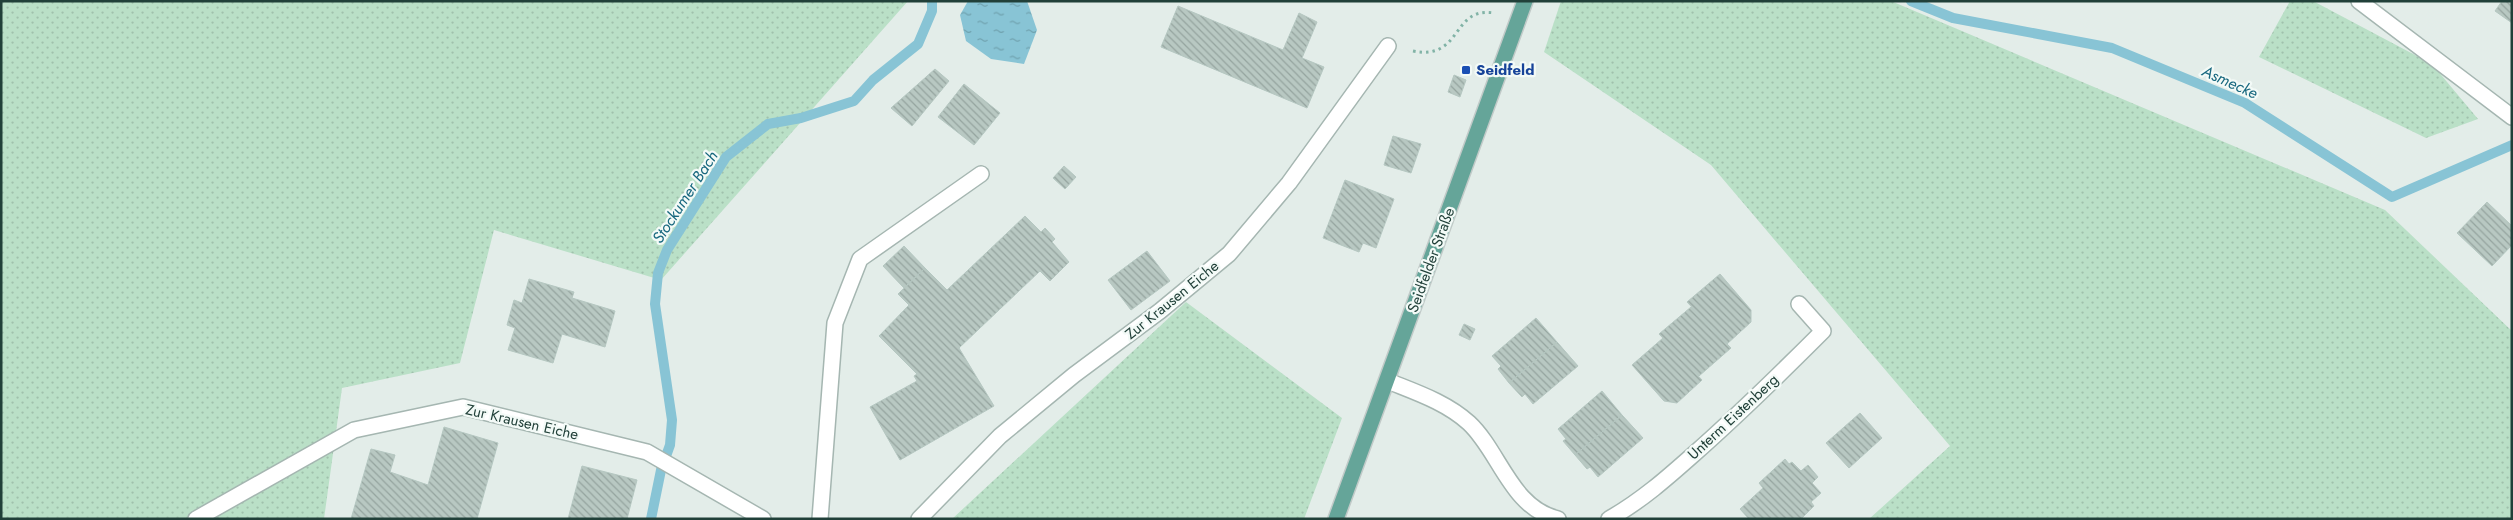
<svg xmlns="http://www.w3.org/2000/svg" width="2513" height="520" font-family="Jost,sans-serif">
<defs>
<pattern id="grass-dots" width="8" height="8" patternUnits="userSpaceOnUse" patternTransform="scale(1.25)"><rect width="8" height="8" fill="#bae0c7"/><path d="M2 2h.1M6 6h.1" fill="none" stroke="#a0c1ac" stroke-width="1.8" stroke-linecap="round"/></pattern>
<pattern id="water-ripples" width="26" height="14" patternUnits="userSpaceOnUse" patternTransform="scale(1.25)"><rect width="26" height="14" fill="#88c4d5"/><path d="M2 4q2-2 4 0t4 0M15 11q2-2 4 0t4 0" fill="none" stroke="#6fa1ae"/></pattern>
<pattern id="building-back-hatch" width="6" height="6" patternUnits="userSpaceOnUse" patternTransform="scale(1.25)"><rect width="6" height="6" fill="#b8c8c2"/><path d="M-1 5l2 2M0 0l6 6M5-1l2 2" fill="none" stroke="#95a49f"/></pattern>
</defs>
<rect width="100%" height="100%" fill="#e3ede9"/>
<path fill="url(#grass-dots)" d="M1,1H908L661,280L494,230L460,363L342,388L324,519H1Z
M1561,1H1891L2385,210L2512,331V519H1869L1950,446L1711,165L1544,52Z
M2290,1H2313L2432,64L2478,119L2426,138L2259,57Z
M1186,302L1342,418L1304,519H952Z"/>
<path fill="url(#water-ripples)" d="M968,1H1027L1037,30L1024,64L991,59L966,41L960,15Z"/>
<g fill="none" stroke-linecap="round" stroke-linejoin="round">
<path stroke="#88c4d5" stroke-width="10" d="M1911,1L1953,18L2112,48L2245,103L2392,197L2512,145
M651,519L661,470L670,445L672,420L655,304L658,273L667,250L726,157L768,124L801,118L854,101L873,80L918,44L932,11V1"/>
</g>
<path fill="url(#building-back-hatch)" stroke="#b5c7c1" d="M2502,1H2512V23L2495,11Z
M1178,6L1283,50L1299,13L1317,22L1302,58L1324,67L1307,108L1161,47Z
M935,69L949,81L912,126L891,108Z
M1454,75L1466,80L1460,97L1448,92Z
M964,84L1000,113L974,145L938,117Z
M1393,136L1421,144L1411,173L1384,165Z
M1064,166L1076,177L1065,189L1053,178Z
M1345,180L1394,199L1376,248L1363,243L1359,252L1323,238Z
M2487,202L2512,226V245L2492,266L2457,233Z
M1025,216L1041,232L1045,228L1055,239L1052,242L1069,262L1050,281L1040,271L959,348L994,406L900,460L870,407L917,381L914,376L917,374L879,336L909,305L898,294L925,268L947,290Z
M904,246L925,268L904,288L883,266Z
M1147,251L1170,281L1131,310L1108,280Z
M1720,274L1751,310V322L1727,344L1687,302Z
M529,279L574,292L572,298L615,311L605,347L562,334L553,363L508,350L515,328L507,325L514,300L522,303Z
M1691,307L1731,348L1699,376L1659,334Z
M1536,318L1557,342L1509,383L1498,369L1501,366L1492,356Z
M1464,324L1475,329L1470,340L1459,335Z
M1663,338L1702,380L1677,403L1664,401L1632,365Z
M1557,342L1578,366L1533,404L1525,394L1522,397L1509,383Z
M1602,391L1622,415L1575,455L1563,441L1566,439L1558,429Z
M1860,413L1882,438L1849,468L1826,443Z
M1622,415L1643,438L1598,477L1590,467L1587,469L1575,455Z
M444,427L498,443L477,519H351L371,449L395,455L390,472L428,485Z
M1785,459L1789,464L1792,462L1801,471L1808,465L1818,477L1812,483L1821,493L1811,502L1814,506L1801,519H1749L1740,509L1763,488L1759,483Z
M582,466L637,480L627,519H568Z"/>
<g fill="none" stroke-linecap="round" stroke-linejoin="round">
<g stroke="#a5b6b1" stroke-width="18">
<path id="minor" d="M2359,1L2512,117
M1388,381C1415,392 1446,402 1469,423C1500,452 1511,508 1558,519
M196,519L354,430L463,407L647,452L763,519
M820,519L835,323L860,259L981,174
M919,519L1000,436L1074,375L1160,311L1229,254L1289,183L1388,46
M1609,519C1641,501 1667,478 1694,454C1738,415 1781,373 1823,331L1799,304"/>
</g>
<g stroke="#c1cac8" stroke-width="18">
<path id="major" d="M1336,519L1525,1"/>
</g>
<path stroke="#81b3a6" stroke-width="3" stroke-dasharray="2.5 4" stroke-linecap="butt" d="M1413,51C1463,61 1451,6 1494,13"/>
<use href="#minor" stroke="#fff" stroke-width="15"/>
<use href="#major" stroke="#65a599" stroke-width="15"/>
</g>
<rect fill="#1a4fb4" stroke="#f3faf7" stroke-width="2" x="1461" y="65" width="10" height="10" rx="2.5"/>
<g text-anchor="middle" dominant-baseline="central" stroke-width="4.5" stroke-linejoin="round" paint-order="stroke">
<g font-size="15" font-weight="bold" fill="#164399" stroke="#f3faf7" text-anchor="start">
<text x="1476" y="70">Seidfeld</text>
</g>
<g font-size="15" fill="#214039" stroke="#f3faf7">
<text transform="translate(1431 260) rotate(-70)">Seidfelder Straße</text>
<text transform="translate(1172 300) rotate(-39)">Zur Krausen Eiche</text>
<text transform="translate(1733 417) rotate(-43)">Unterm Eistenberg</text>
<text transform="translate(522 422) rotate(13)">Zur Krausen Eiche</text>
</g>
<g font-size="16" font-style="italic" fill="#18687f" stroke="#f3faf7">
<text transform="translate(2230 82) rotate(24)">Asmecke</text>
<text transform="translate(685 197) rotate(-57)">Stockumer Bach</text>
</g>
</g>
<rect width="2513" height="520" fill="none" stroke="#214039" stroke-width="5"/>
</svg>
